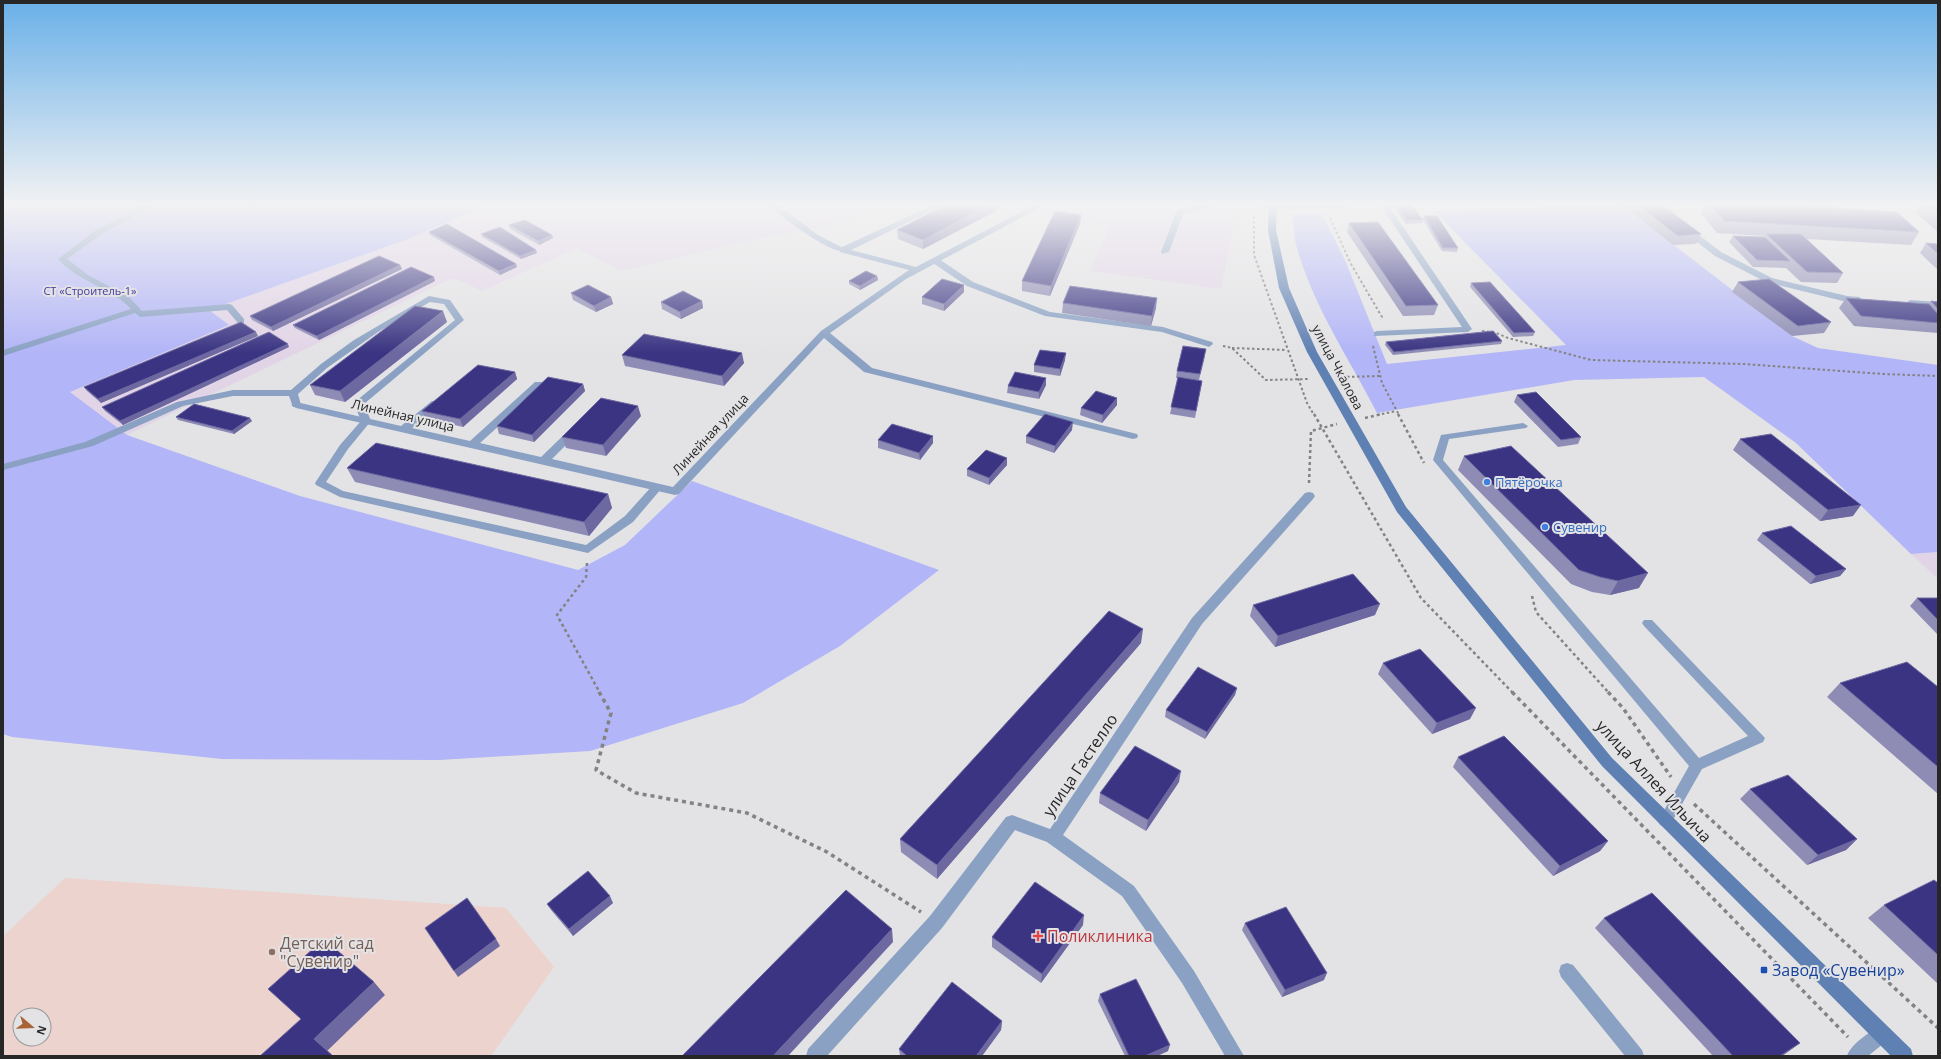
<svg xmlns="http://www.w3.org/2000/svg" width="1941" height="1059" font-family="'Open Sans',sans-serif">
<rect width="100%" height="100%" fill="#e3e3e5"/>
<path fill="#e2d4e7" d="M490,204H892L827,226L775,235L621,271L577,248L482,291L453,278L127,435L69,392L229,325L209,310L405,240Z
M1057,204H1238L1240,207L1234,225L1221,289L1091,271L1109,226L1043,212Z
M1938,552V579L1911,554Z"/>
<path fill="#ecd3cd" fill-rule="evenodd" d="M65,878L506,908L554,967L491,1056H3V936ZM20,1015H44V1039H20Z"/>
<path fill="#b2b5f7" d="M3,204H490L405,240L209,310L229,325L70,392L127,435L300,496L578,570L625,545L692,481L939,570L840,646L743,703L590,751L439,760L222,759L12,737L3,734Z
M1622,205L1792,336L1818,348L1938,365V552L1911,554L1796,443L1704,377L1574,380L1377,413C1349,358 1314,308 1297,248C1294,238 1294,226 1292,215L1322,214L1345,260L1387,364L1566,345L1434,211Z"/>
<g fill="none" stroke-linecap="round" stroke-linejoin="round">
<path stroke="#838384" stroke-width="2" stroke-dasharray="2.5 2.5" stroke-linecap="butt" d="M1254,216V255L1307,403L1314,415
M1330,218L1351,264L1382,317L1381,320
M1482,331L1494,332L1508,338L1591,360L1744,364L1883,374L1938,376
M1223,346L1232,348L1266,380L1309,379
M1373,346L1382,383L1399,415
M1232,348L1287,350
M1342,377L1380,376
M1377,415L1396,411"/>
<path stroke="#838384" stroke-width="2.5" stroke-dasharray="3 3" stroke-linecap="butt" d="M1314,414L1421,598L1513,693
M1398,414L1424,463
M1365,418L1382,414
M1309,483L1311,431L1337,424
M587,563L586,577L557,615L600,693
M1532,596L1536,612L1609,693"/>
<path stroke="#838384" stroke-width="3.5" stroke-dasharray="4 4" stroke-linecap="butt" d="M599,692L611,713L596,770L636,793L747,813L827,852L921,912
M1512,692L1848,1037
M1608,692L1623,708L1671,777
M1694,804L1938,1028"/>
<path fill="#8aa1c3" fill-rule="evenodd" d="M147,204H156L102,234L67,259L88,275L129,297L142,311L229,304L232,305L244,319V323H238L227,310L140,317L135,313L3,356V350L131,309C111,287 78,282 58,259L96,230Z
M768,204H776L818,235L847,250C836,259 777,214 768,204Z
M1208,204H1225L1183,214L1169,252L1162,254L1161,252L1177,210Z
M1248,204L1272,206L1406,204L1403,206H1389L1472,329L1468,332L1374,336V332L1377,331L1462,327L1381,206L1272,210Z
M1684,228H1690L1721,252L1772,278L1847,296L1859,297L1863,300L1859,303L1847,302L1766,282L1715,256L1684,232Z
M933,259H939L973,282L1050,312L1163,327L1212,342L1213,344L1209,347L1162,332L1045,316L967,286L933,263Z
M429,296L450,300L464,320L364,404L371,421L348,449L326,482L343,491L586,545L625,516L653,485H661L662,487L661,489L633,522L588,553L340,497L316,485L315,483L340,445L361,421L354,403L356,401L455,320L444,304L430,302L378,332L327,368L298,394L301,405L299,407H293L289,396H233L183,406L93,446L3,470V464L85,442L177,402L233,390H291L321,364L354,340Z
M1910,300L1938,302V308L1907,305L1906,303Z
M1523,423L1528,426L1526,428L1449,439L1443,460L1699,758L1748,736L1644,626L1642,623L1644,620H1652L1765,738L1763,742L1702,769L1670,825L1665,827L1660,825L1658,821L1689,766L1433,460L1441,435Z
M1567,963L1573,965L1642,1050L1644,1056H1625L1561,977L1559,971L1561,965Z
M1882,1026L1888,1028L1890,1034L1888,1040L1868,1056H1847C1851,1044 1870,1031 1882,1026Z"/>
<path fill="#8aa1c3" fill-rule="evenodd" d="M935,204H946L851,250L916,267L1036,204H1047L906,279L830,333L872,368L1137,434L1138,436L1137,438L1133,439L864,372L824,338L679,494L675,495L296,408L291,405L296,402L401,426L432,401H440L441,403L440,405L412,428L470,441L535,382H543L544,384L543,386L480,443L541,457L570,429H578L579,431L578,433L552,459L673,487L821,331L909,270L840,252V248Z
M1309,492L1313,493L1315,496L1313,499L1202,624L1063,835L1134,886L1194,971L1244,1056H1225L1182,983L1122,896L1047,842L1015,830L942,928L827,1056H806L808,1049L930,916L1006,817L1012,815L1050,829L1192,618L1305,493Z"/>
<path fill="#5f80b2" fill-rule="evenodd" d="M1269,204H1277L1276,230L1289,288L1317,352L1406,507L1612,758L1911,1049L1913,1056H1891L1602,766L1397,512L1307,352L1279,288L1268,230Z"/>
</g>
<path fill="#8e8cb4" d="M1392,204H1411L1423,219L1424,216L1458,248L1457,252L1442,251L1423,220L1422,223L1406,224L1392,206Z
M1623,204H1661L1701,234L1696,244L1673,245L1622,205Z
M1705,204H1770L1919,232L1911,245L1806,239L1843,273L1837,283L1801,282L1786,268L1753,267L1729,242L1733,236L1765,237V236L1717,233L1701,213Z
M1920,204H1938V232L1915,212Z
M996,211L923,249L898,239L897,230Z
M1081,215L1080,224L1050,296L1022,291V281Z
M1349,223L1438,305L1434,315L1403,316L1347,232Z
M509,225L552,235L553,238L539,245L510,229Z
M429,232L516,264L517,267L500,275L430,235Z
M481,234L537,253L521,259L482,237Z
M1926,243L1938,244V270L1920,253Z
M400,265L402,269L273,331L252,320L250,316Z
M877,276L878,280L860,290L849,284V281Z
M435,281L319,340L295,328L293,325Z
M1738,282L1831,322L1824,333L1792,336L1732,292Z
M1471,283L1535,332L1533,336L1513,337L1470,287Z
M964,292L944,311L922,304V297Z
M571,293L611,297L613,304L596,312L573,300Z
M1846,298L1929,304L1931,301L1938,302V333L1854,326L1839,308Z
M702,301L703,308L681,319L662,309L661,302Z
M1063,303L1156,308L1151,326L1062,313Z
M447,322L345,402L315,395L310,385Z
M258,336L101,403L87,391L84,387Z
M1502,341L1501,344L1393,355L1385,345L1386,342Z
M289,347L123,425L105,411L102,407Z
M622,355L744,363L724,386L625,366Z
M1205,356L1199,380L1202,381L1195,418L1170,414L1178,378H1176L1177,371Z
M1065,360L1060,376L1034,372V365Z
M515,372L517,379L463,427L425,418L422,411Z
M583,384L585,391L534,442L499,434L497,426Z
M1046,385L1039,399L1007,393L1008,386Z
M1517,395L1581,437L1578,444L1558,447L1514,402Z
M1117,405L1102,423L1080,415L1081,408Z
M641,416L606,456L566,448L562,437Z
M176,417L252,421L234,434L178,420Z
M1072,430L1054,453L1026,443V436Z
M1740,439L1853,516L1820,521L1733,450Z
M878,440L933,443L920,460L878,448Z
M1464,456L1639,588L1610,595L1592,592L1571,584L1458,470Z
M1007,465L989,485L967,476V469Z
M347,468L608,494L612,508L589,536L355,482Z
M1762,533L1846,569L1840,576L1810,584L1757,540Z
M1917,598H1938V635L1910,606Z
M1253,605L1375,615L1275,647L1250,616Z
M1141,643L937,879L901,852L900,839Z
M1383,663L1470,719L1432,734L1378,674Z
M1840,683L1938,687V794L1827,697Z
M1237,688L1235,695L1205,739L1165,717L1166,710Z
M1458,757L1608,841L1600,851L1553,876L1453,767Z
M1179,782L1146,831L1099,803L1100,793Z
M1750,789L1857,839L1846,850L1807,865L1740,799Z
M1938,883V984L1868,918L1884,905Z
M613,903L573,936L551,910L547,904Z
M1604,918L1800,1043L1782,1056H1713L1595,928Z
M1245,923L1324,980L1282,997L1242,930Z
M1083,925L1041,983L992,947V937Z
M1100,994L1168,1051L1157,1056H1125L1098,1001Z
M1002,1021L1001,1030L982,1056H900L899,1049Z"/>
<path fill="#6d68a0" d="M990,204H997L996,211L923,249V240Z
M1081,215L1080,224L1050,296L1051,286Z
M552,235L553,238L539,245L538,241Z
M536,250L537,253L521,259L520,256Z
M516,264L517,267L500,275L499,271Z
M400,265L402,269L273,331L271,327Z
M877,276L878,280L860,290V286Z
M434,277L435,281L319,340L317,336Z
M964,285V292L944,311V304Z
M611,297L613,304L596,312L594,306Z
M1157,298L1156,308L1151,326L1152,316Z
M702,301L703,308L681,319L680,312Z
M443,311L447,322L345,402L340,391Z
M256,332L258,336L101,403L98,399Z
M288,344L289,347L123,425L120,421Z
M742,353L744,363L724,386L722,376Z
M1066,353L1065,360L1060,376V369Z
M515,372L517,379L463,427L460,419Z
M1046,378V385L1039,399V392Z
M583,384L585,391L534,442L532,435Z
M1117,398V405L1102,423L1103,415Z
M638,406L641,416L606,456L603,445Z
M250,418L252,421L234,434L232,431Z
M1073,422L1072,430L1054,453L1055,446Z
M933,436V443L920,460L919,453Z
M1007,458V465L989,485V478Z
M608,494L612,508L589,536L584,522Z
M1861,505L1853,516L1820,521L1828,510Z
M1846,569L1840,576L1810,584L1816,576Z
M1648,573L1639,588L1610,595L1618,581Z
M1380,604L1375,615L1275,647L1278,636Z
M1143,629L1141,643L937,879V865Z
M1237,688L1235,695L1205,739L1207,732Z
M1476,708L1470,719L1432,734L1437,723Z
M1181,771L1179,782L1146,831L1148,820Z
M1857,839L1846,850L1807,865L1818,855Z
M1608,841L1600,851L1553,876L1560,866Z
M610,896L613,903L573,936L569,929Z
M1084,915L1083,925L1041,983L1042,974Z
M892,929L893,942L788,1056H773Z
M496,939L500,946L458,977L454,971Z
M1327,973L1324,980L1282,997L1285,990Z
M374,982L385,995L327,1051L314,1039Z
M1002,1021L1001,1030L982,1056H976Z
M1800,1043L1782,1056H1780Z
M1170,1045L1168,1051L1157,1056H1145Z"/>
<path fill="#3a3482" stroke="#6d68a0" d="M948,204H990L923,240L897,230Z
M1394,204H1411L1423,220H1407Z
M1637,204H1661L1701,234L1678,236Z
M1710,204H1770L1897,212L1919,232L1724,221Z
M1929,204H1938V212Z
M1055,211L1081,215L1051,286L1022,281Z
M1424,216H1437L1458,248H1443Z
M525,220L552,235L538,241L509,225Z
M1378,222L1438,305L1406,306L1349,223Z
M447,224L516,264L499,271L429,232Z
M500,227L536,250L520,256L481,234Z
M1766,234H1801L1843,273L1807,272Z
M1733,236L1765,237L1790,261L1757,260Z
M1926,243L1938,244V254Z
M379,256L400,265L271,327L250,316Z
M411,267L434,277L317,336L293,325Z
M866,271L877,276L860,286L849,281Z
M942,279L964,285L944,304L922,297Z
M1769,279L1831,322L1798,326L1738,282Z
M1490,282L1535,332L1514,333L1471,283Z
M588,285L611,297L594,306L571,293Z
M1070,286L1157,298L1152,316L1063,303Z
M683,291L702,301L680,312L661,302Z
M1846,298L1929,304L1938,314V323L1861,316Z
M1931,301L1938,302V309Z
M415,306L443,311L340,391L310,385Z
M241,322L256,332L98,399L84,387Z
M1493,331L1502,341L1394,352L1386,342Z
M269,332L288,344L120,421L102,407Z
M644,334L742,353L722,376L622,355Z
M1183,346L1206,349L1200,374L1177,371Z
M1040,350L1066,353L1060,369L1034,365Z
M478,365L515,372L460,419L422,411Z
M1015,372L1046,378L1039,392L1008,386Z
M548,377L583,384L532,435L497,426Z
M1178,377L1202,381L1196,411L1171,407Z
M1096,391L1117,398L1103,415L1081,408Z
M1536,392L1581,437L1561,440L1517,395Z
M601,398L638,406L603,445L562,437Z
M194,404L250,418L232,431L176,417Z
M1045,414L1073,422L1055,446L1026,436Z
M892,424L933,436L919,453L878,440Z
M1771,434L1861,505L1828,510L1740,439Z
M376,443L608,494L584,522L347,468Z
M1511,446L1648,573L1618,581L1600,577L1579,570L1464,456Z
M986,450L1007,458L989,478L967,469Z
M1791,526L1846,569L1816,576L1762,533Z
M1353,574L1380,604L1278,636L1253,605Z
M1917,598H1938V620Z
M1109,611L1143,629L937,865L900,839Z
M1420,649L1476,708L1437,723L1383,663Z
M1907,662L1938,687V767L1840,683Z
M1198,667L1237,688L1207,732L1166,710Z
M1504,736L1608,841L1560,866L1458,757Z
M1135,746L1181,771L1148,820L1100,793Z
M1788,775L1857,839L1818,855L1750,789Z
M588,871L610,896L569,929L547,904Z
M1934,880L1938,883V955L1884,905Z
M1035,882L1084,915L1042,974L992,937Z
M846,890L892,929L773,1056H682Z
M1652,893L1800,1043L1780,1056H1733L1604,918Z
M467,898L496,939L454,971L425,928Z
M1286,907L1327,973L1285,990L1245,923Z
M324,939L374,982L314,1039L333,1056H260L301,1019L268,989Z
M1136,979L1170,1045L1145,1056H1129L1100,994Z
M952,982L1002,1021L976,1056H907L899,1049Z"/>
<linearGradient id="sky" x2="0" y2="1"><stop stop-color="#69b0e8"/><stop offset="0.58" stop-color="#f2f2f3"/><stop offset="1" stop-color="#f2f2f3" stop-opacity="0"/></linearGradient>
<rect width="1941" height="353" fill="url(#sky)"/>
<g fill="#3f7fe0" stroke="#e3e3e5" stroke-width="1.5">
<circle cx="1487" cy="482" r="4"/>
<circle cx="1545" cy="527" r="4"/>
</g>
<path fill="#e0444e" stroke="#e3e3e5" stroke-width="1.5" d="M1036 930h4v4h4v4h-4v4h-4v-4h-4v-4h4z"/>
<circle fill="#8d6e63" stroke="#e3e3e5" stroke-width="1.5" cx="272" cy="952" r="4"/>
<rect fill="#1a4fb4" stroke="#e3e3e5" stroke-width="1.5" x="1760" y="966" width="8" height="8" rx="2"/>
<g text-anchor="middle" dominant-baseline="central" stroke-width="4" stroke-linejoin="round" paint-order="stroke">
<g font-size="11" fill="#43389c" stroke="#e3e3e5">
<text x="90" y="290">СТ «Строитель-1»</text>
</g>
<g font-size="13" fill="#272727" stroke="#e3e3e5">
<text transform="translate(1338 367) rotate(62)">улица Чкалова</text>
<text transform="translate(403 415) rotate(13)">Линейная улица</text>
<text transform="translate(710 434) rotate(-47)">Линейная улица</text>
</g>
<g font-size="13" fill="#366cbe" stroke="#e3e3e5" text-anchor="start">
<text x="1495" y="482">Пятёрочка</text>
<text x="1553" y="527">Сувенир</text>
</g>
<g font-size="16" fill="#272727" stroke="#e3e3e5">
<text transform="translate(1080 765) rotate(-56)">улица Гастелло</text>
<text transform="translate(1654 781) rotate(47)">улица Аллея Ильича</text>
</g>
<g font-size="16" fill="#be3a42" stroke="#e3e3e5" text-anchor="start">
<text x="1047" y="936">Поликлиника</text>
</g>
<g font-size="16" fill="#785e54" stroke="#e3e3e5" text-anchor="start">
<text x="280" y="943">Детский сад<tspan x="280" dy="18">"Сувенир"</tspan></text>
</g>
<g font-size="16" fill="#164399" stroke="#e3e3e5" text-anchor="start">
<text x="1772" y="970">Завод «Сувенир»</text>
</g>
</g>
<rect width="1941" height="1059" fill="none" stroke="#272727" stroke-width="8"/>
<g transform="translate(32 1027) rotate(109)"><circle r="19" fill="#e3e3e5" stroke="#989899"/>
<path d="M0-3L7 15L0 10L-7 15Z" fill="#a86434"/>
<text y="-6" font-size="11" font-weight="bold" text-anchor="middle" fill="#272727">N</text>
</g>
</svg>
